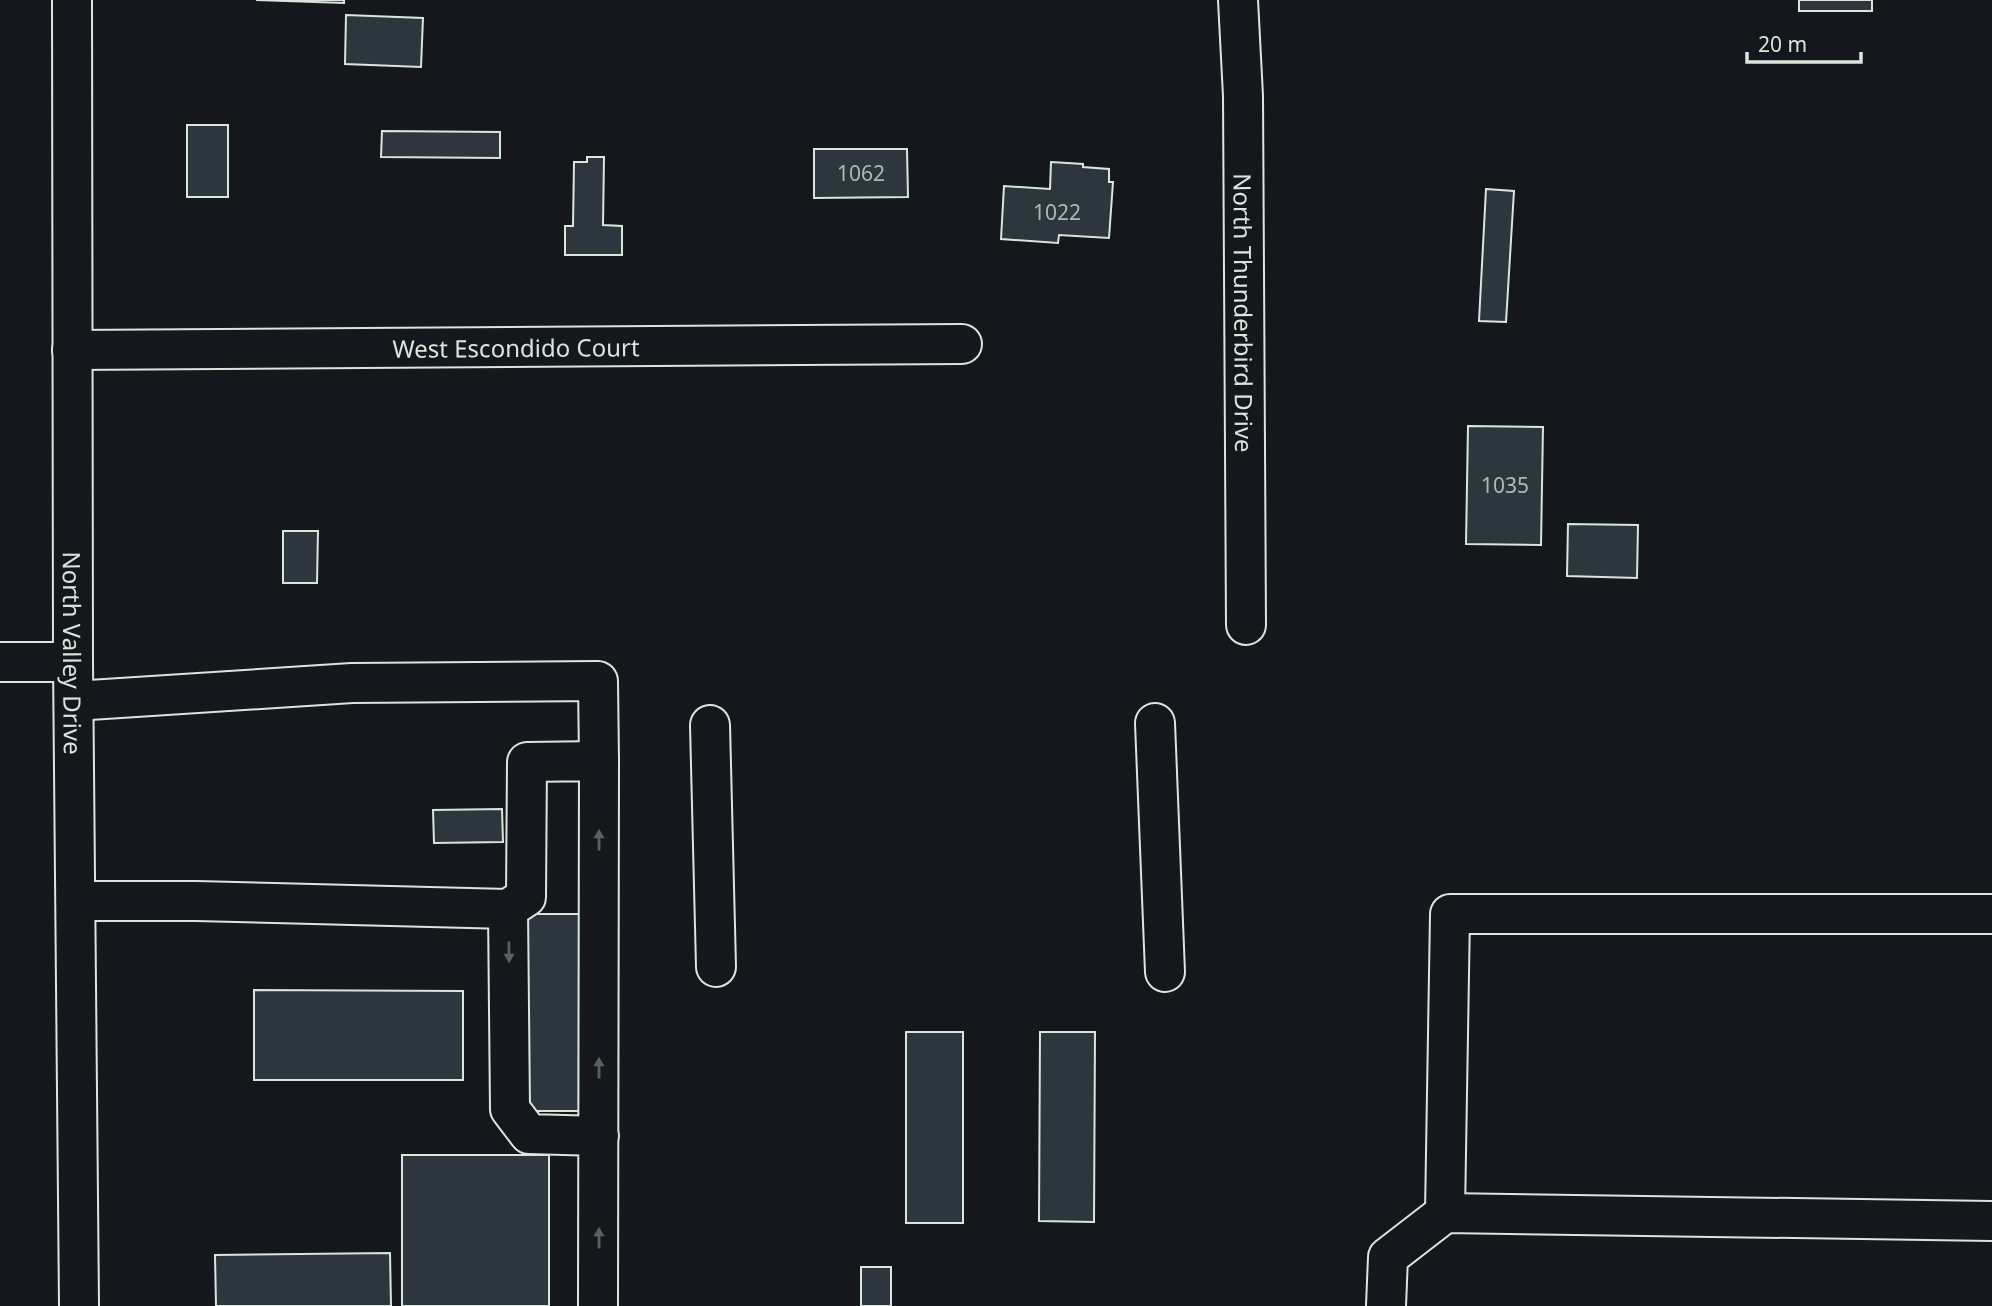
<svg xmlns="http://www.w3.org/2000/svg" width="1992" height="1306" font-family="'Noto Sans',sans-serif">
<rect width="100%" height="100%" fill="#14181c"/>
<path fill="#2c363c" stroke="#d8e6dc" stroke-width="2" d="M256,0H344V3Z
M1799,0H1872V11H1799Z
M346,15L423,18L421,67L345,64Z
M187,125H228V197H187Z
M382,131L500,132V158L381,157Z
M814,149H907L908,197L814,198Z
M587,157H604L603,225L622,226V255H565V226H573L574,162H587Z
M1051,162L1083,164V167L1109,169V182H1113L1109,238L1059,235L1058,243L1001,239L1004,186L1050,189Z
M1486,189L1514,191L1506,322L1479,321Z
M1468,426L1543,427L1541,545L1466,544Z
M1568,524L1638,525L1637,578L1567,576Z
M283,531H318L317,583H283Z
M502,809L503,842L434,843L433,810Z
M526,914H583L584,1111H526Z
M254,990L463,991V1080H254Z
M906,1032H963V1223H906Z
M1040,1032H1095L1094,1222L1039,1221Z
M402,1155H549V1306H402Z
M390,1253L391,1306H216L215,1255Z
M861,1267H891V1306H861Z"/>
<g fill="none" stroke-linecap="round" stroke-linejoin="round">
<g stroke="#d8e6dc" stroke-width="42">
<g id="minor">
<path id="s1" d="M72,0L73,662L79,1306"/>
<path id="s2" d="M1238,0L1243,96L1246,625"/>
<path id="s3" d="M72,350L962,344"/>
<path d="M0,662H73"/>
<path d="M74,701L352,683L598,681L599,761"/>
<path d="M1155,723L1165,972"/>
<path d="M710,725L716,967"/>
<path d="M76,901H196L508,909"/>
<path d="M1445,1213L1450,914H1992"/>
<path d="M598,1306L599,761L527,762L526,897L508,909L510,1109L529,1134L599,1136"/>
<path d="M1386,1306L1388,1257L1445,1213L1992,1221"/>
</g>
</g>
<use href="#minor" stroke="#14181c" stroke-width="38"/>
</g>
<defs><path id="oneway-solid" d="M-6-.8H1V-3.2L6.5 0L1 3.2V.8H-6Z" transform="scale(1.75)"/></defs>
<g fill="#59605f">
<use href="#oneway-solid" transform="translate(599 840) rotate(-90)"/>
<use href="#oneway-solid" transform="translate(509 952) rotate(89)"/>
<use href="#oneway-solid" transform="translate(599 1068) rotate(-90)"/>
<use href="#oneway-solid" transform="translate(599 1238) rotate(-90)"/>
</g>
<g text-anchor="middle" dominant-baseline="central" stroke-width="5" stroke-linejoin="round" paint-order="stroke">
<g font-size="21" fill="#adbab4">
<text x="861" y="173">1062</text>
<text x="1057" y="212">1022</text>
<text x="1505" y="485">1035</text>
</g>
<g font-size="24" fill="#d8e6dc" stroke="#14181c">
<text stroke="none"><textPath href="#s2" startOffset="313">North Thunderbird Drive</textPath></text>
<text stroke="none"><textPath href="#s3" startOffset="444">West Escondido Court</textPath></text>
<text stroke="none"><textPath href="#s1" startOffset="653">North Valley Drive</textPath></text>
</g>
</g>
<path d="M1747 52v10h114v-10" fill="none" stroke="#d8e6dc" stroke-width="3.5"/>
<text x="1758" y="52" font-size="21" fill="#d8e6dc" stroke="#14181c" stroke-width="5" paint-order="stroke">20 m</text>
</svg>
